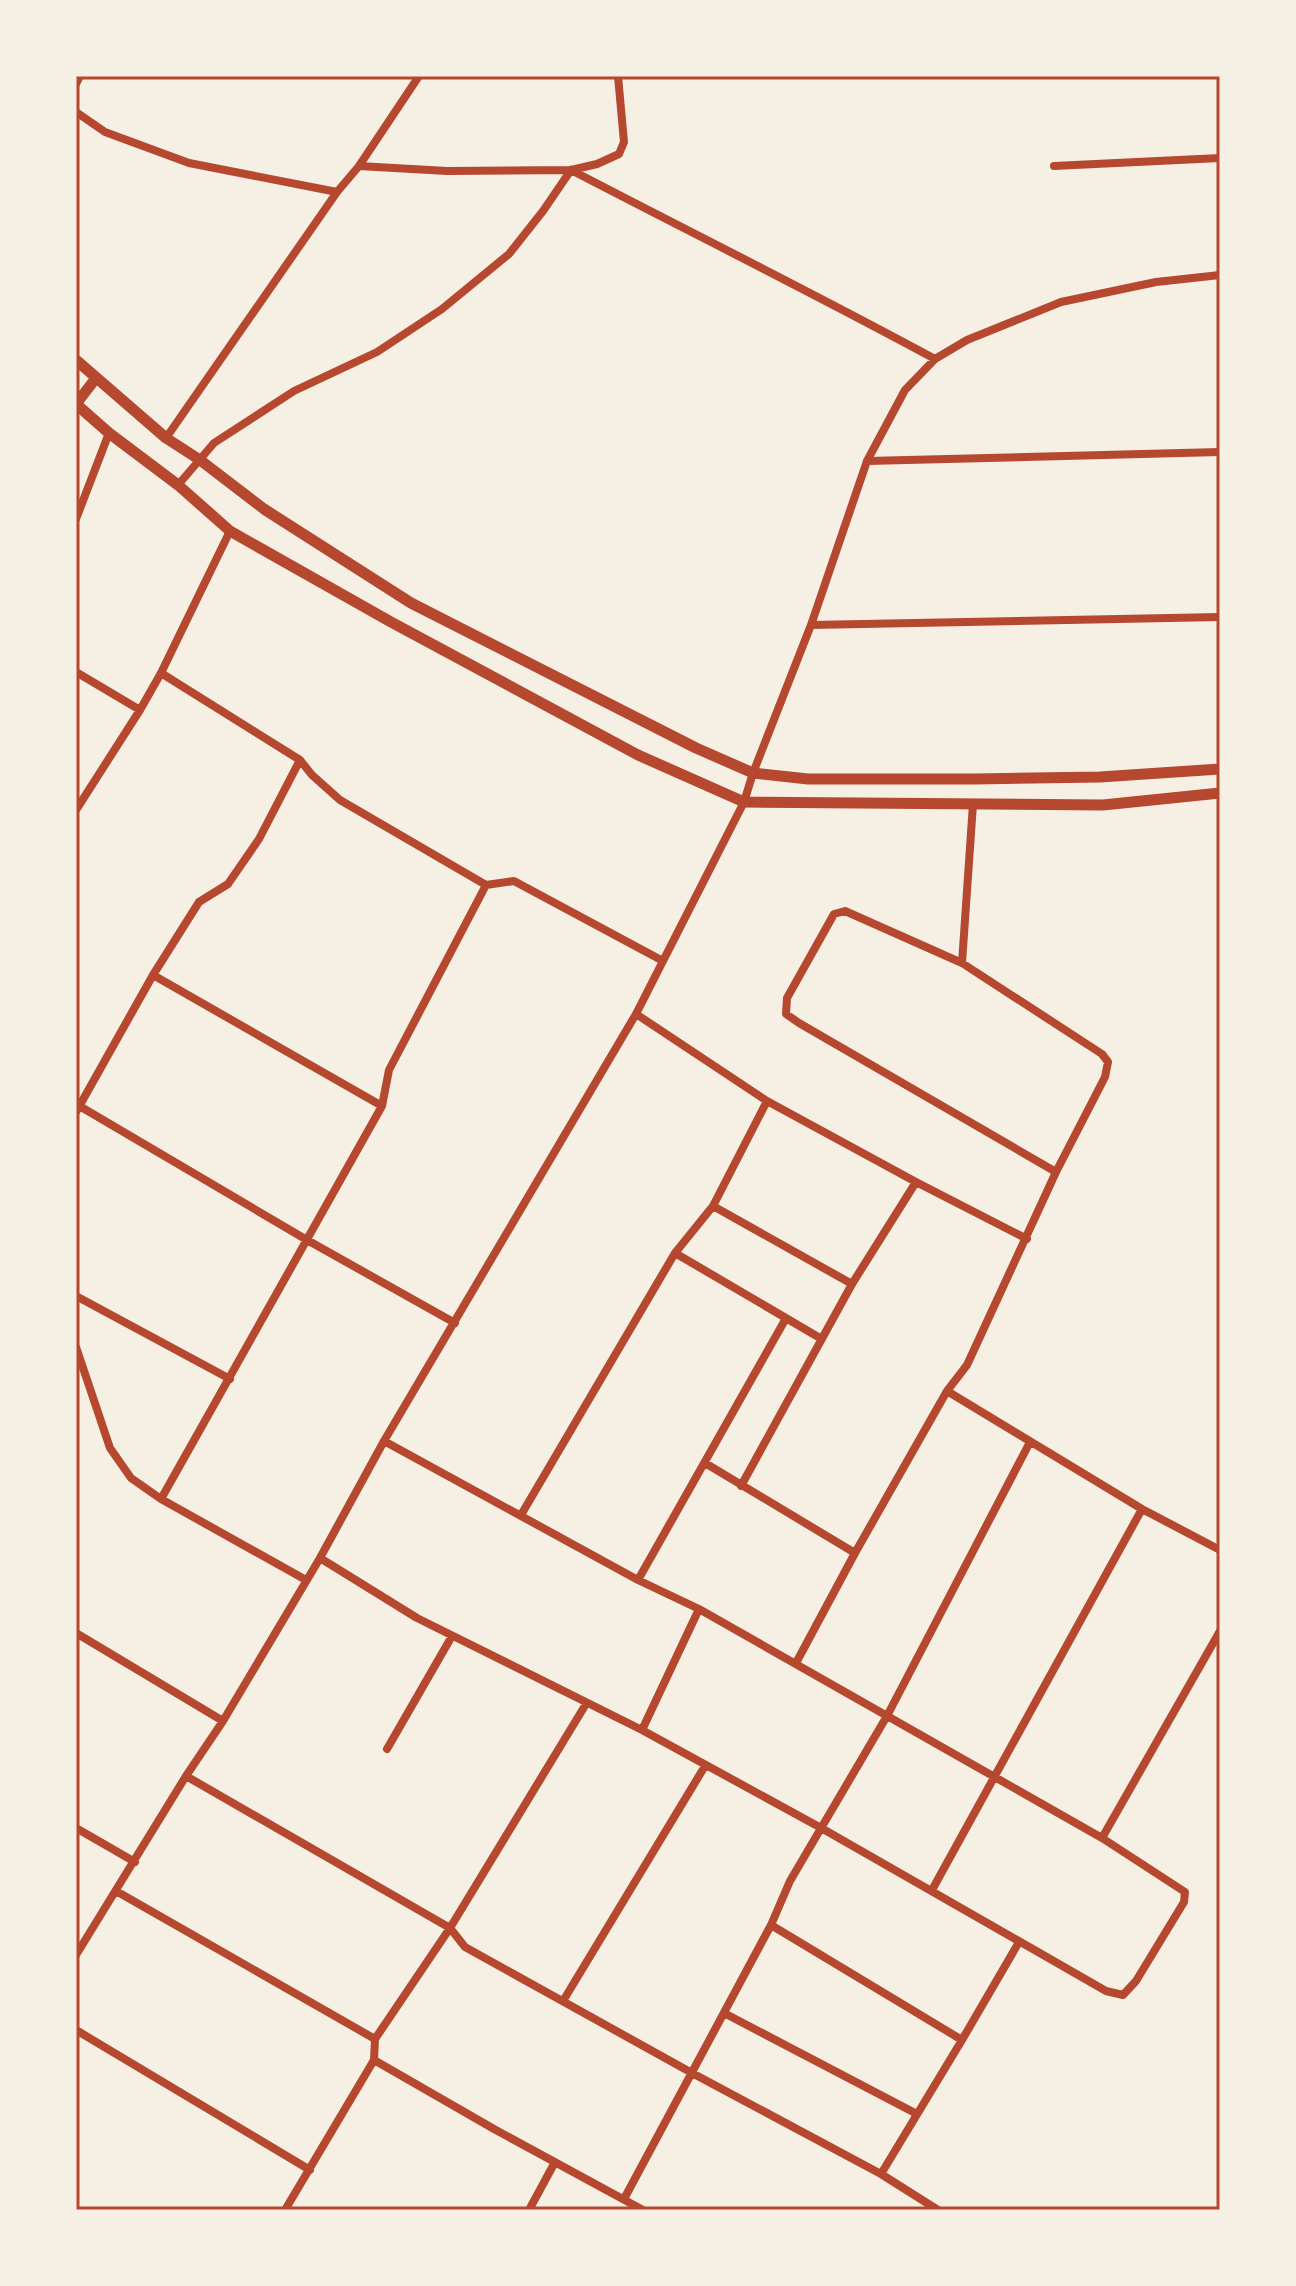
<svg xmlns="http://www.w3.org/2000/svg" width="1296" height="2286" font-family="'PT Sans',sans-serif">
<rect width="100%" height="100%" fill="#f6efe4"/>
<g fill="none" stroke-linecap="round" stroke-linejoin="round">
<path stroke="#b5482f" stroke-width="8" d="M76,84L80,76
M76,112L105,132L189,163L337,192
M359,166L447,171L571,170L597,164L619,154L624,142L618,76
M1054,166L1220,158
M571,170C692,233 815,294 935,359
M166,438L337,192L359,166L419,76
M867,461L1220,452
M178,485L214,443L294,391L377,352L442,309L509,254L543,211L571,170
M76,519L109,433
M811,625L1220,617
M76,672L140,710
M161,673L300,760L312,775L340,800L486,885L514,881L663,961
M76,810L140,710L161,673L230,531
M962,963L973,804
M153,975L382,1106
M636,1014L767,1101L916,1182L1027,1239
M76,1104L307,1240L455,1323
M76,1112L153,975L199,902L228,884L259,839L300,760
M713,1206L852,1284
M675,1253L820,1338
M76,1296L230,1379
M76,1347L110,1448L131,1478L161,1499L306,1580
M947,1391L1142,1509L1220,1550
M705,1463L855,1553
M741,1486L852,1284L916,1182
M161,1499L382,1106L389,1070L486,885
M521,1515L675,1253L713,1206L767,1101
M320,1558L417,1618L642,1730L823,1829L1106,1991L1123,1995L1136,1981L1184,1902L1185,1892L1102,1838L699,1609L638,1580L384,1441
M638,1580L785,1320
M76,1633L223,1721
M796,1663L855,1553L947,1391L967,1365L1056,1172L1105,1077L1108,1062L1102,1054L962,963L845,911L834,914L787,998L786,1014L799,1023L1056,1172
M642,1730L699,1609
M387,1749L452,1636
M186,1776L450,1928L465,1947L692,2073L881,2174L938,2210
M76,1828L135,1862
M1102,1838L1220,1631
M932,1890L1142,1509
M116,1891L375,2039
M771,1925L962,2040
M76,1955L186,1776L223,1721L320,1558L384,1441L636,1014L744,802L753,773L811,625L867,461L905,390L935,359L967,340L1061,302L1156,282L1220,275
M563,2001L705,1766
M724,2013L917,2114
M76,2030L310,2170
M374,2060L494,2129L643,2210
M881,2174L962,2040L1019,1942
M624,2199L771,1925L790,1881L887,1716L1030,1442
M285,2210L374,2060L375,2039L450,1928L586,1704
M529,2210L555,2162"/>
<path stroke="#b5482f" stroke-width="11" d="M76,360L166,438L200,460L264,509L411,603L696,748L753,773L808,779H974L1100,777L1220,769
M76,404L109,433L178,485L230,531L391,622L638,755L744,802L1103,805L1220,793
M76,404L96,378"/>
</g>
<rect width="1296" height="2286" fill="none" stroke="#f6efe4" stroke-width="156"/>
<rect x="78" y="78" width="1140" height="2130" fill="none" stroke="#b5482f" stroke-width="3"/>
</svg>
